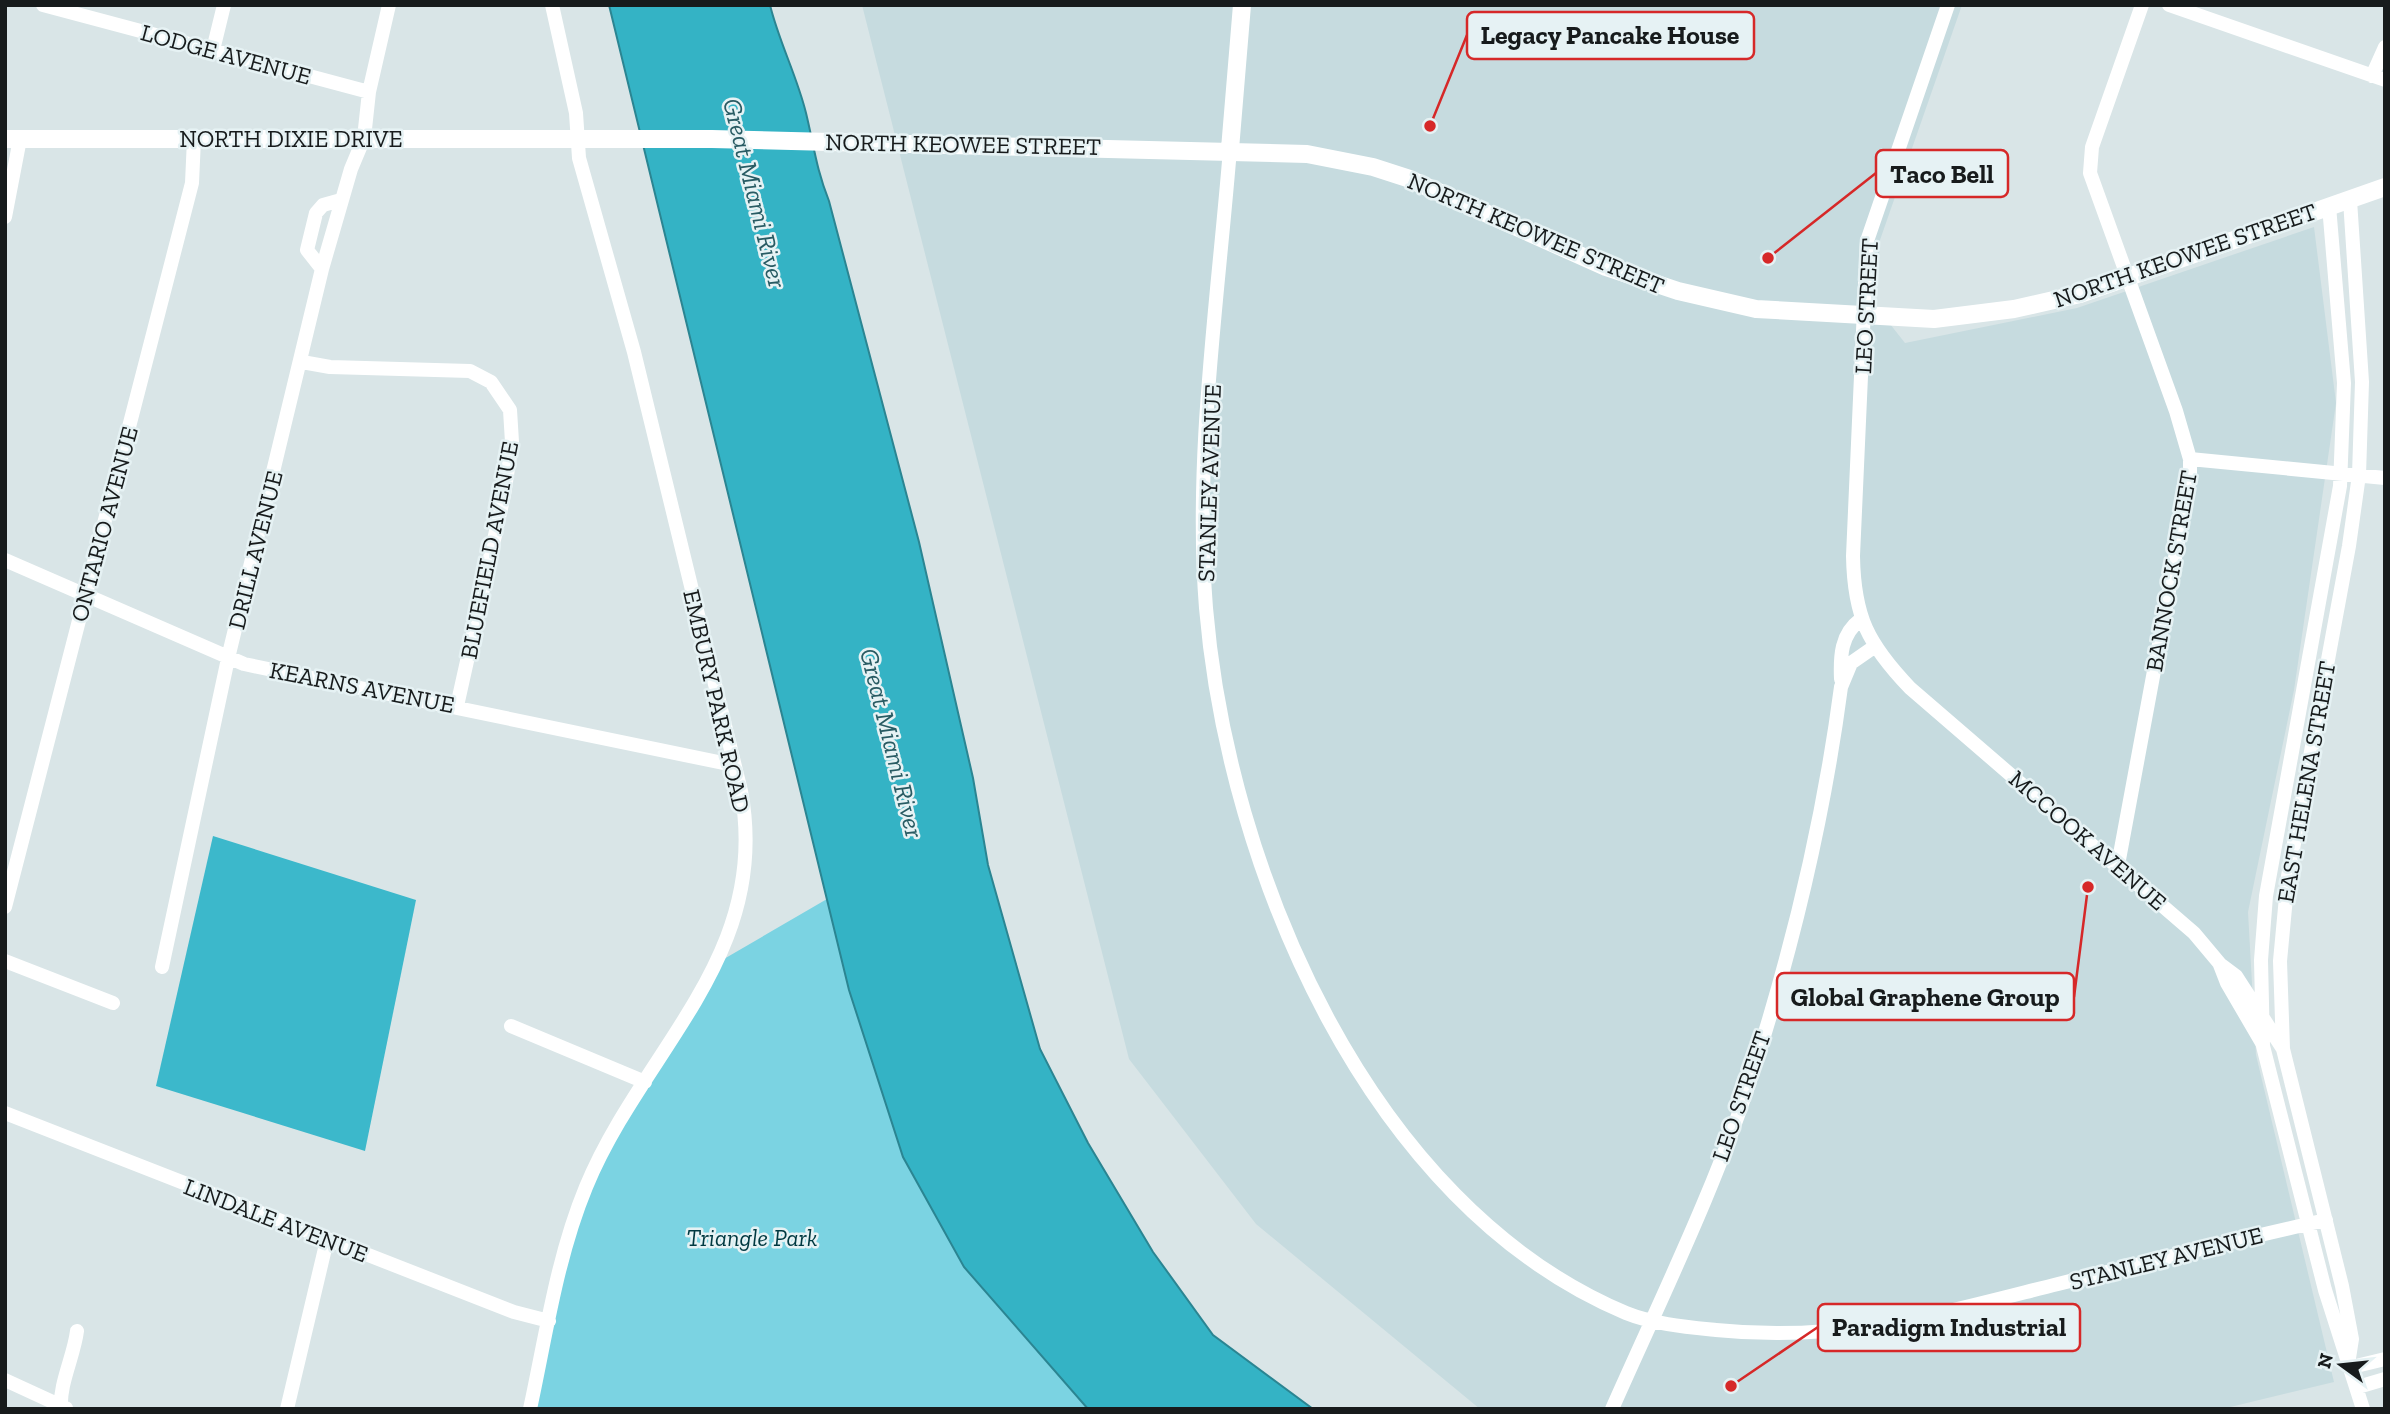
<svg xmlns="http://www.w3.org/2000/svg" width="2390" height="1414" font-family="'Zilla Slab',serif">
<rect width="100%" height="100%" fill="#d9e5e7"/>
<path fill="#c6dbdf" d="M862,5H1962L1880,240L1875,305L1905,343L2077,308L2314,227L2336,403L2294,690L2248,912L2256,1055L2334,1382L2222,1409H1480L1256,1224L1129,1059Z"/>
<path fill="#7bd3e2" d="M827,899L849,990L903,1157L964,1267L1088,1409H530L587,1185L717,963Z"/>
<path fill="#3cb8cb" d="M213,836L416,900L365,1151L156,1086Z"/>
<path fill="#34b3c5" stroke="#2b8592" stroke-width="2" d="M609,5H770C779,42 797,76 806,113C814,146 816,168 829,201L919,542L973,778L988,865L1040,1049L1088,1143L1153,1252L1213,1335L1313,1409H1088L964,1267L903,1157L849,990Z"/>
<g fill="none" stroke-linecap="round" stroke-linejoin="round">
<path stroke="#fff" stroke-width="14" d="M43,5L369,92
M1948,5L1867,241L1853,556C1854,617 1868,644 1910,688L2194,933L2220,964L2236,976L2283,1049
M2169,5L2385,80
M213,50L224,5
M2372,76L2385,47
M1230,149C1218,299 1194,458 1206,608C1228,869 1368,1205 1626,1313C1653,1324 1687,1327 1716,1330C1842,1343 1938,1314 2058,1284C2147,1262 2236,1240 2326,1220
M2329,206L2344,383L2340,486L2266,896L2261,960L2263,1046L2325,1290L2363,1409
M5,217L20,139
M322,269L307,250L316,213L323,205L341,200
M302,362L330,367L470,371L491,382L510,410L512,442L504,495L457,706
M2190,459L2385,478
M5,560L244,664L733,765
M1841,679C1840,656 1841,634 1860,620
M2118,865L2190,477V459L2176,411L2090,173L2092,147L2142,5
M5,907L192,183L194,139
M5,961L113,1003
M2220,965L2227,983L2262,1043
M162,967L229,654L322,269L351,169L364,138L369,92L389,5
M511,1026L645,1082
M5,1113L514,1312L549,1321
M2349,1358L2352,1339L2342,1286L2283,1049L2280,961L2288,876L2349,546L2359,475L2362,382L2350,200
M2352,1367L2385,1359
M5,1380L66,1408
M2358,1387L2385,1379
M61,1409C59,1384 74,1356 77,1331
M287,1409L327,1240
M530,1409C546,1335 557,1257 586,1187C643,1049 772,956 741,791L634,352L579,158L576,113L552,5
M1612,1409C1662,1296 1718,1183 1755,1065C1794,942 1824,816 1841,687L1851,663L1874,647"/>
<path stroke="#fff" stroke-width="18" d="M5,139H712L1307,154L1373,167L1407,178L1606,267L1678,291L1756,309L1934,319L2014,309L2080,294L2385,187
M1230,149L1242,5"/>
</g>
<g text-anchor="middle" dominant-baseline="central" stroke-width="5" stroke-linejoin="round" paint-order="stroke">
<g font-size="24" fill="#171b1c" stroke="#e6f2f4">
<text transform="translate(226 54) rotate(15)">LODGE AVENUE</text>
<text x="291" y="138">NORTH DIXIE DRIVE</text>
<text transform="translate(963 144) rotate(1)">NORTH KEOWEE STREET</text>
<text transform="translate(1536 233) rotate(23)">NORTH KEOWEE STREET</text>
<text transform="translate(2185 255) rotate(-19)">NORTH KEOWEE STREET</text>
<text transform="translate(1866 306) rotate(-87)">LEO STREET</text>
<text transform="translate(1209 483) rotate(-88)">STANLEY AVENUE</text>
<text transform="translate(104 524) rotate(-75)">ONTARIO AVENUE</text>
<text transform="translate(255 550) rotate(-76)">DRILL AVENUE</text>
<text transform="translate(489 550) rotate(-79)">BLUEFIELD AVENUE</text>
<text transform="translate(2171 571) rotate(-80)">BANNOCK STREET</text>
<text transform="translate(362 687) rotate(11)">KEARNS AVENUE</text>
<text transform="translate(717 701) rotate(77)">EMBURY PARK ROAD</text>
<text transform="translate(2306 782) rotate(-80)">EAST HELENA STREET</text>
<text transform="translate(2088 840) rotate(41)">MCCOOK AVENUE</text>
<text transform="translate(1741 1096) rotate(-71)">LEO STREET</text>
<text transform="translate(276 1220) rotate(21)">LINDALE AVENUE</text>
<text transform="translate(2166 1258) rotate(-14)">STANLEY AVENUE</text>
</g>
<g font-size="24" font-style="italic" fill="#003941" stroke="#e6f2f4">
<text x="752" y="1237">Triangle Park</text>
</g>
<g font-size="26" font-style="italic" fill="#285b63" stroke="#e6f2f4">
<text transform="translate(755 193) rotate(76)">Great Miami River</text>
<text transform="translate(892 743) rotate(76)">Great Miami River</text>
</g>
</g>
<path fill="none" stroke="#d62828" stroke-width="2.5" d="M1430 126L1467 35M1768 258L1876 173M2088 887L2074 997M1731 1386L1818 1327"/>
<g fill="#d62828" stroke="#e6f2f4" stroke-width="2.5">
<circle cx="1430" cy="126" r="7"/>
<circle cx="1768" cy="258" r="7"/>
<circle cx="2088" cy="887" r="7"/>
<circle cx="1731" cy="1386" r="7"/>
</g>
<g fill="#e6f2f4" stroke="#d62828" stroke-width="2.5">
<rect x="1467" y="12" width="287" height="47" rx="7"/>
<rect x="1876" y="150" width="132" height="47" rx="7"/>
<rect x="1777" y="973" width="297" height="47" rx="7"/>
<rect x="1818" y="1304" width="262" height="47" rx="7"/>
</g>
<g font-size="26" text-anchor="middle" font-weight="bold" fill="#171b1c">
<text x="1610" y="44">Legacy Pancake House</text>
<text x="1942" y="183">Taco Bell</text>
<text x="1925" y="1006">Global Graphene Group</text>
<text x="1949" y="1336">Paradigm Industrial</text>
</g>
<rect width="2390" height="1414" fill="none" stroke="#171b1c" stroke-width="14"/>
<g transform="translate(2341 1365) rotate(285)" stroke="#e6f2f4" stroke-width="5" paint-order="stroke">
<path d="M0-5L12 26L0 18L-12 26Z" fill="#171b1c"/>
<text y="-10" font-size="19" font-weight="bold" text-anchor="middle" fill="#171b1c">N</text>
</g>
</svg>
